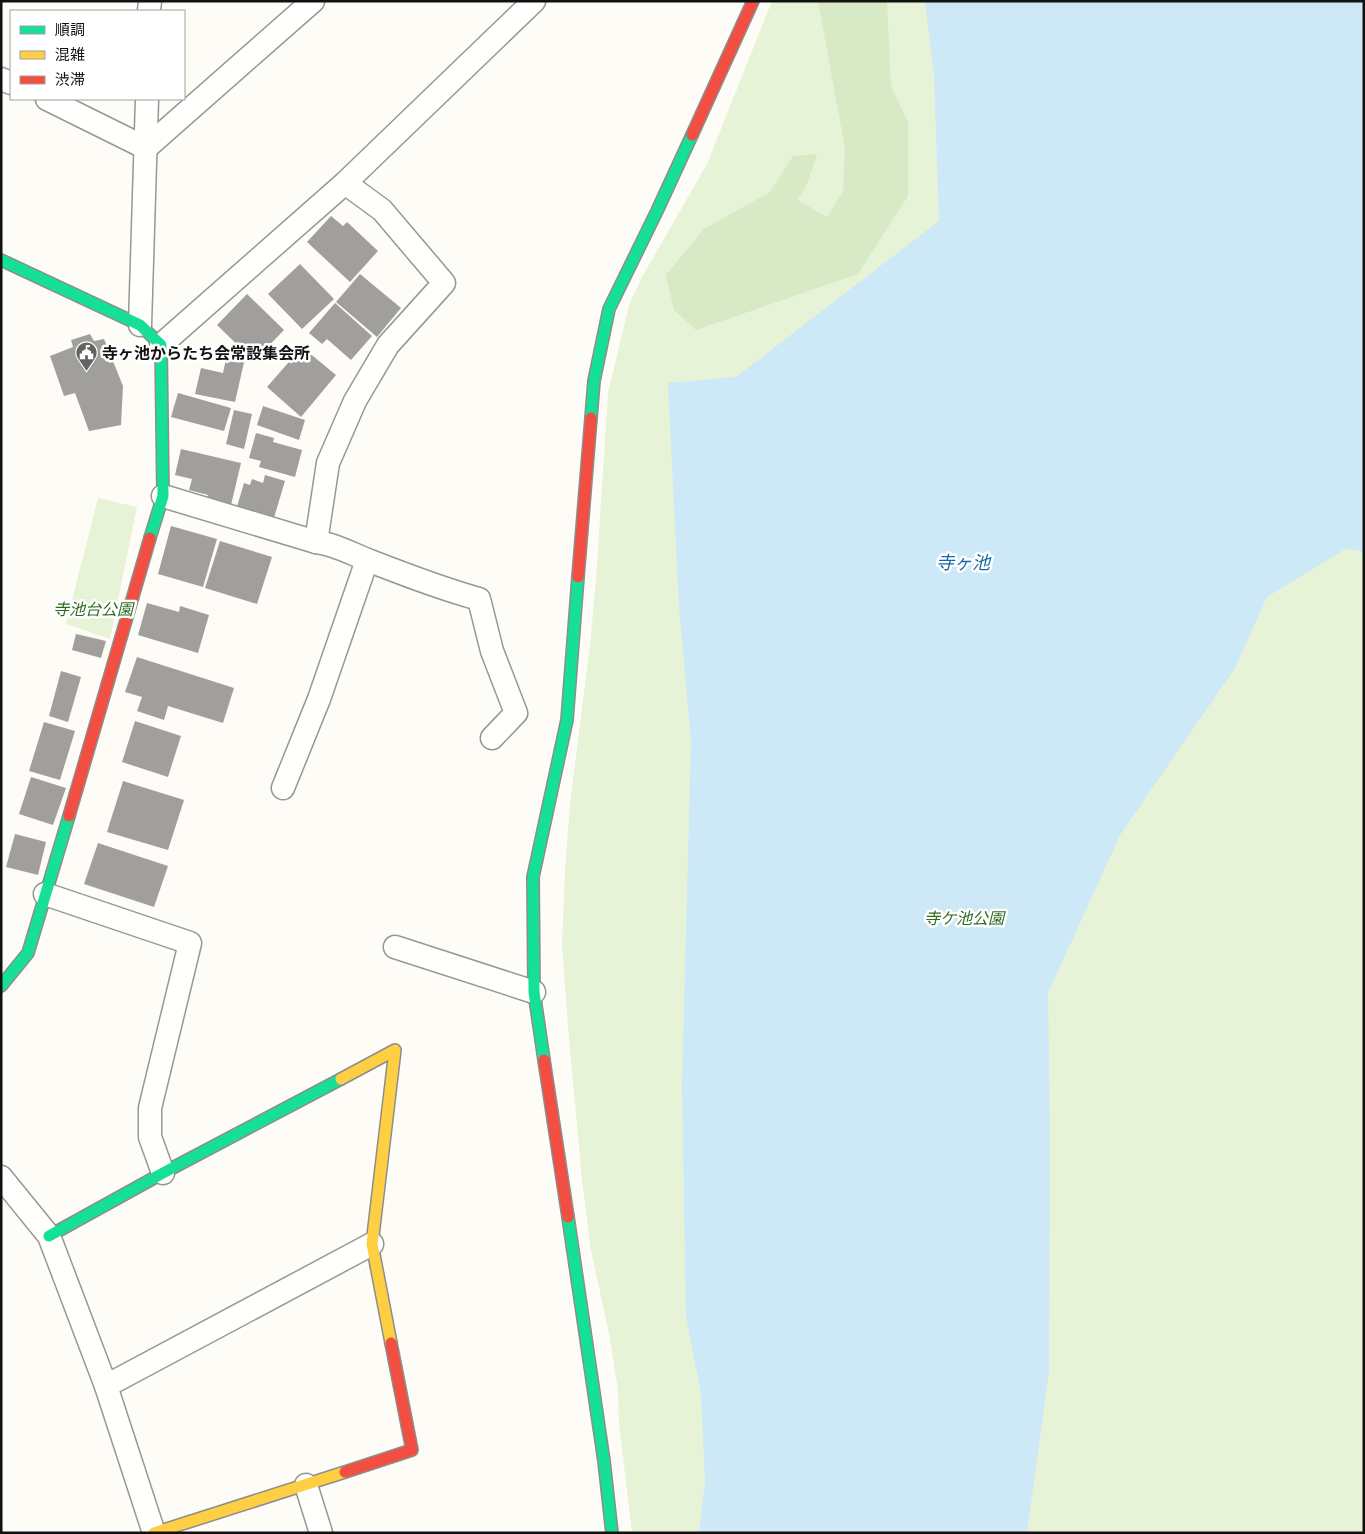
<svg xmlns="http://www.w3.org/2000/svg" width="1365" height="1534" viewBox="0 0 1365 1534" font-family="Georgia,'Noto Sans JP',serif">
<rect width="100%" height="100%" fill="#fdfcf7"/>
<g fill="#e7f3d7">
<polygon points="772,1 1364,1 1364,1533 632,1533 619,1423 618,1390 609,1333 591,1251 582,1180 568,1027 562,946 565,871 570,803 590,646 597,566 608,393 629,305 642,277 707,164"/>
<polygon points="98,498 137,507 110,639 66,624"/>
</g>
<polygon fill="#d8eac5" points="818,1 887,1 891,86 908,122 908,196 858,274 696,330 674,310 666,275 704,229 770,192 793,156 817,154 807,184 798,200 827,217 843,191 845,149"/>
<polygon fill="#cde8f7" points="925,1 1364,1 1364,552 1347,548 1267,597 1235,668 1120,835 1048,993 1050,1138 1049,1371 1027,1533 699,1533 705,1481 701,1394 686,1316 682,1084 691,741 679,607 668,383 736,377 939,221 934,75"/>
<g fill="#a19f9c">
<polygon points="331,216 343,226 347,222 378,251 350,282 307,242"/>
<polygon points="300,264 334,299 302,329 268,294"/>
<polygon points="360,274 401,308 377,337 336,302"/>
<polygon points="247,294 284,330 254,361 217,325"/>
<polygon points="335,303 372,336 351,360 327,339 322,344 309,333"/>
<polygon points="90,334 94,341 104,339 123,386 121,425 89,431 75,393 64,396 50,356 73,347 71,340"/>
<polygon points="302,347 336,375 301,417 267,387"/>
<polygon points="227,354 245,358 235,402 195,394 201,368 223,373"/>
<polygon points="178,393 231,408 224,431 171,417"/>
<polygon points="263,406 305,420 299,440 257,425"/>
<polygon points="234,410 252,414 244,449 226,444"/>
<polygon points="256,433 274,438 273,442 302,450 295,477 259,467 261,461 249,458"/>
<polygon points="181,449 241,463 231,505 206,500 208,495 189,490 192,479 175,475"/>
<polygon points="265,475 285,481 273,521 236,510 244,483 250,485 252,479 263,483"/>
<polygon points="171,526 217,539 203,587 158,574"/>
<polygon points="220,541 272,557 257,604 205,588"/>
<polygon points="147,603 179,612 180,606 209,615 198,653 138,635"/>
<polygon points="76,634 106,641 101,658 72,650"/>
<polygon points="137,657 234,688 223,723 168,706 164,720 137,711 142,697 125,692"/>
<polygon points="61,671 81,677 68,722 49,716"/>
<polygon points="135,721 181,736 168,777 122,762"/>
<polygon points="44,722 75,731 60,780 29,771"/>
<polygon points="31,777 66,788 53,825 19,814"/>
<polygon points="123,781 184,800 168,850 107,832"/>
<polygon points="15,834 46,842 38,875 6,867"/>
<polygon points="98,843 168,866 154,907 84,884"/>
</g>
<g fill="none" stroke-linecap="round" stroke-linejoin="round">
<defs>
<g id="street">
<polyline points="149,11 150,1"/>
<polyline points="1,79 11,83"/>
<polyline points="47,99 146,148"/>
<polyline points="146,148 313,1"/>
<polyline points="140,325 147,99"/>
<polyline points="161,345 345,183 534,1"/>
<polyline points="163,496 316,542 328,463 355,401 388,345 444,283 382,210 345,183"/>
<path d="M 316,542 C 335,544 352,554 370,561 C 406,575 442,589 479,599 L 492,651 L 516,713 L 492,738"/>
<polyline points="283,788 319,699 367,560"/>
<polyline points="45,894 190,943 150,1108 150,1137 163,1173"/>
<polyline points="395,947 534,992"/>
<polyline points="1,1177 49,1236 106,1386 154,1533"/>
<polyline points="106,1386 372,1244"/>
<polyline points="306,1485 321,1533"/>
</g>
<g id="fast">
<polyline points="1,260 140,325 161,345 163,496 150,538"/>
<polyline points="591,418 594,381 609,309 657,211 692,135"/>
<polyline points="1,986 28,953 69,816"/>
<polyline points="544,1060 534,992 533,877 567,720 578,577"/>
<polyline points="568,1217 604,1461 612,1533"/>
<polyline points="49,1236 163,1173 341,1079"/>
</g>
<g id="slow">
<polyline points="341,1079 395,1050 372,1244 391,1343"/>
<polyline points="154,1533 345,1472"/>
</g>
<g id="jam">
<polyline points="692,135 753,1"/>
<polyline points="578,577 591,418"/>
<polyline points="69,816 150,538"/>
<polyline points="544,1060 568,1217"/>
<polyline points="345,1472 412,1450 391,1343"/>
</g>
</defs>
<use href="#street" stroke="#979795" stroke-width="25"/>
<use href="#fast" stroke="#8e8d8b" stroke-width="14"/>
<use href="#slow" stroke="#8e8d8b" stroke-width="14"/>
<use href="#jam" stroke="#8e8d8b" stroke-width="14"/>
<use href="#street" stroke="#fffffe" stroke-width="22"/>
<use href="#fast" stroke="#16e098" stroke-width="11"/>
<use href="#slow" stroke="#ffcf43" stroke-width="11"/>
<use href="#jam" stroke="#f24e42" stroke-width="11"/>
</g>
<defs>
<symbol id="civic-pin" viewBox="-11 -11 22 30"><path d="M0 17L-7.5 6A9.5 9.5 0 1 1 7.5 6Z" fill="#646362" stroke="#fff"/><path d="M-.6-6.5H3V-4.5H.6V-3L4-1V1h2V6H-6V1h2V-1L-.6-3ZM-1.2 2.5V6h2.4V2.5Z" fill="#fff"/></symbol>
</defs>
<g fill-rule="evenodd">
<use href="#civic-pin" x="74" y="340" width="25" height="34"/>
</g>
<g text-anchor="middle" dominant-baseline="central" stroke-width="5" stroke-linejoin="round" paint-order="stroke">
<g font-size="16" font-weight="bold" fill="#111" stroke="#fff" text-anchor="start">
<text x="102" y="352">寺ヶ池からたち会常設集会所</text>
</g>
<g font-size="16" font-style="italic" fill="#2f6b1f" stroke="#fff">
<text x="93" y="608">寺池台公園</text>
<text x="964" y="917">寺ケ池公園</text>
</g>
<g font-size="18" font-style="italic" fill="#1768a6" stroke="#fff">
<text x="963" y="561">寺ヶ池</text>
</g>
</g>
<rect width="1365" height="1534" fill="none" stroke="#111111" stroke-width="5"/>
<rect x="10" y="10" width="175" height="90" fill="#ffffff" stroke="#a0a0a0"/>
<rect x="20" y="26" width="25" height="8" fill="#16e098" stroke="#a0a0a0"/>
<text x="55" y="35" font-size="15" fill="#111111">順調</text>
<rect x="20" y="51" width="25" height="8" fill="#ffcf43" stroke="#a0a0a0"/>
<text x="55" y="60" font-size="15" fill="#111111">混雑</text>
<rect x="20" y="76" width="25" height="8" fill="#f24e42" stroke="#a0a0a0"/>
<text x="55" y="85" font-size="15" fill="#111111">渋滞</text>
</svg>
